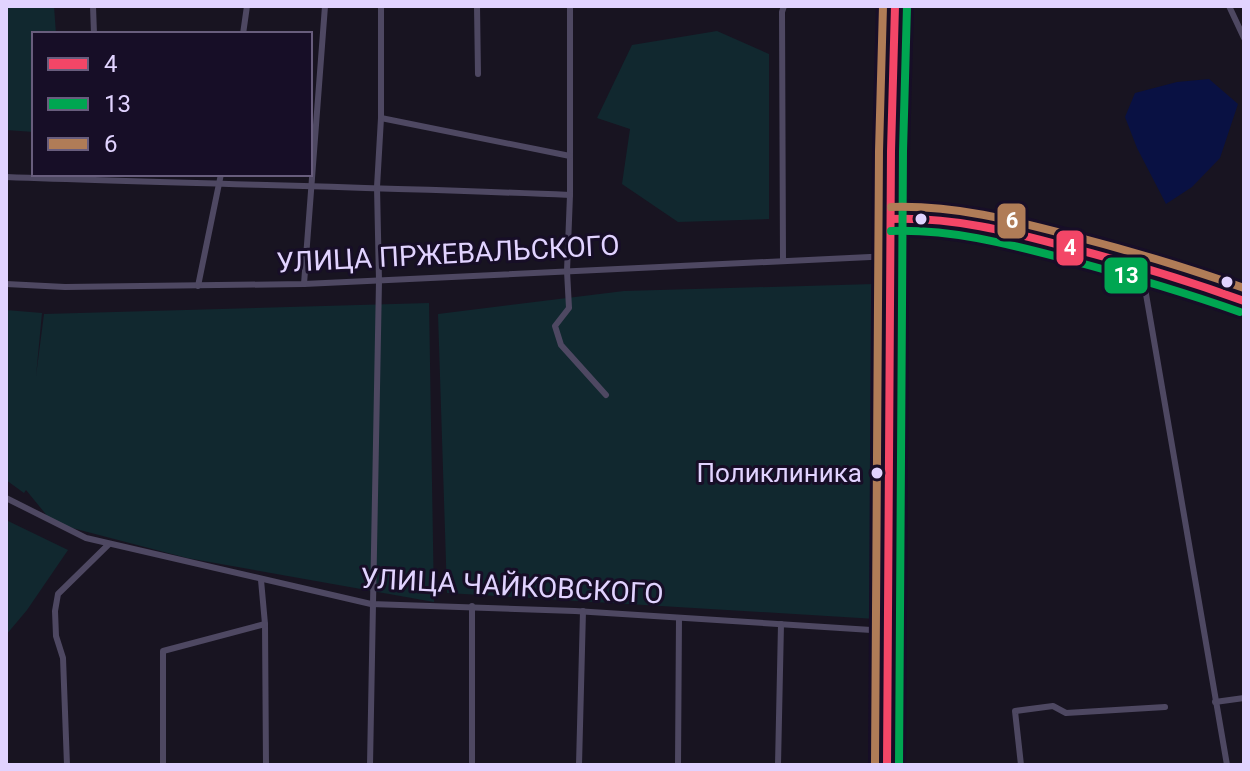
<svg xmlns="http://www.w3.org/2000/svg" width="1250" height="771" viewBox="0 0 1250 771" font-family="Roboto,sans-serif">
<rect width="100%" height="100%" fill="#181421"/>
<g fill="#11282f">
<polygon points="6,6 54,6 56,34 34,34 34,132 6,130"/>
<polygon points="717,31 769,54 769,219 678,222 622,184 630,129 597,118 632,45"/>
<polygon points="874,284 876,619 447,593 438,314 624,291"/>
<polygon points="429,303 434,602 187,558 53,523 26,490 24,493 6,480 6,310 42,313 36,376 44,314"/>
<polygon points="6,520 68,550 27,610 6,635"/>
</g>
<polygon fill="#091143" points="1209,79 1238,104 1220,158 1192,187 1166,204 1137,148 1125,117 1135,93 1177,82"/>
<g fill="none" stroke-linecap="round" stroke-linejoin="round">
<g stroke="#4e4862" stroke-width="6">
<polyline points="93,6 94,34"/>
<polyline points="477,6 478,74"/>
<polyline points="570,6 570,195 567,271 569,308 555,326 561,345 606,395"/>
<polyline points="1229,6 1244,38"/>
<polyline points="243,34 247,6"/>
<polyline points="381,118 570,156"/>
<path d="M 6,177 C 194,184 382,187 570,195"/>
<polyline points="891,219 895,6"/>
<polyline points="783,261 782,12 784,6"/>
<polyline points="1141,265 1227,765"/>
<polyline points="6,284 65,287 304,284 891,256"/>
<polyline points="304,284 325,6"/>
<polyline points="198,286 221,174"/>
<polyline points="6,498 86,538 371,604 575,611 887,631"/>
<polyline points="261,580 265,624 266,765"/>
<polyline points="1215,702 1244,698"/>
<polyline points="67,765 63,658 56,636 55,611 58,594 109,544"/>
<polyline points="163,765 163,651 265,624"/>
<polyline points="370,765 379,281 377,187 381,118 381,6"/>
<polyline points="472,765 472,606"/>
<polyline points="579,765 583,611"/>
<polyline points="678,765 679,618"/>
<polyline points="778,765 781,624"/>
<polyline points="1021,765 1015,711 1053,706 1066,713 1165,707"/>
</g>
<path stroke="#4e4862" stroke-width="8" d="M 887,765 L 891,219 C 950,215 1005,230 1061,245 C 1123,261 1184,279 1244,301"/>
<defs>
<g id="bus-1">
<path d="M 891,219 C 952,217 1009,231 1067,247 C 1127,262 1186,280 1244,301"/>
<polyline points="887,765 891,151 895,6"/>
</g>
<g id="bus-2">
<path d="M 891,231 C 950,229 1005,243 1062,258 C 1122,274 1181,291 1240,312"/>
<polyline points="899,765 903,151 907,6"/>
</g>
<g id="bus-3">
<path d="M 891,207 C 954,205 1012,220 1073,236 C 1131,251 1188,268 1244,288"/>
<polyline points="875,765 879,151 883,6"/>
</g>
</defs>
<use href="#bus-1" stroke="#170e27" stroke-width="14"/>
<use href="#bus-2" stroke="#170e27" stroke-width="14"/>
<use href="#bus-3" stroke="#170e27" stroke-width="14"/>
<use href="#bus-1" stroke="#f34667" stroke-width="8"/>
<use href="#bus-2" stroke="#00a651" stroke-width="8"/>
<use href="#bus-3" stroke="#b07c57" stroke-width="8"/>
</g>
<g fill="#e1d3ff" stroke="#170e27" stroke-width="3">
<circle cx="921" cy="219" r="7"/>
<circle cx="1227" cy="282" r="7"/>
<circle cx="877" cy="473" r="7"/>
</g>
<g text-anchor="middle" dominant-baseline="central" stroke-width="6" stroke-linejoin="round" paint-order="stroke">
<g font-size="26" fill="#e1d3ff" stroke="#170e27" text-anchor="end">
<text x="862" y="473">Поликлиника</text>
</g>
<g font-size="28" fill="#e1d3ff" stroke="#170e27">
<text transform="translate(448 254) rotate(-3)">УЛИЦА ПРЖЕВАЛЬСКОГО</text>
<text transform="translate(512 586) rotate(3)">УЛИЦА ЧАЙКОВСКОГО</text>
</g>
</g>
<g stroke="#170e27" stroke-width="3">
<rect x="996" y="202" width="31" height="38" rx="8" fill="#b07c57"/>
<rect x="1055" y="229" width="30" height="38" rx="8" fill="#f34667"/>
<rect x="1103" y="256" width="46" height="39" rx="8" fill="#00a651"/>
</g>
<g font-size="22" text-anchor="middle" font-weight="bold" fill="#fff">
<text x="1012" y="228">6</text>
<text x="1070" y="255">4</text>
<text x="1126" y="283">13</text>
</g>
<rect width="1250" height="771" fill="none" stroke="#e1d3ff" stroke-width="16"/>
<rect x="32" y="32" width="280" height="144" fill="#170e27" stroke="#685d7d" stroke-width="2"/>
<rect x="48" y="58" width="40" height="12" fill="#f34667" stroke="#685d7d" stroke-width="2"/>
<text x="104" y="72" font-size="24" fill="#e1d3ff">4</text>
<rect x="48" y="98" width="40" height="12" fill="#00a651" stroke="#685d7d" stroke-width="2"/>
<text x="104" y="112" font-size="24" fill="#e1d3ff">13</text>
<rect x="48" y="138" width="40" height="12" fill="#b07c57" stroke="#685d7d" stroke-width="2"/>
<text x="104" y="152" font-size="24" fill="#e1d3ff">6</text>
</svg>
